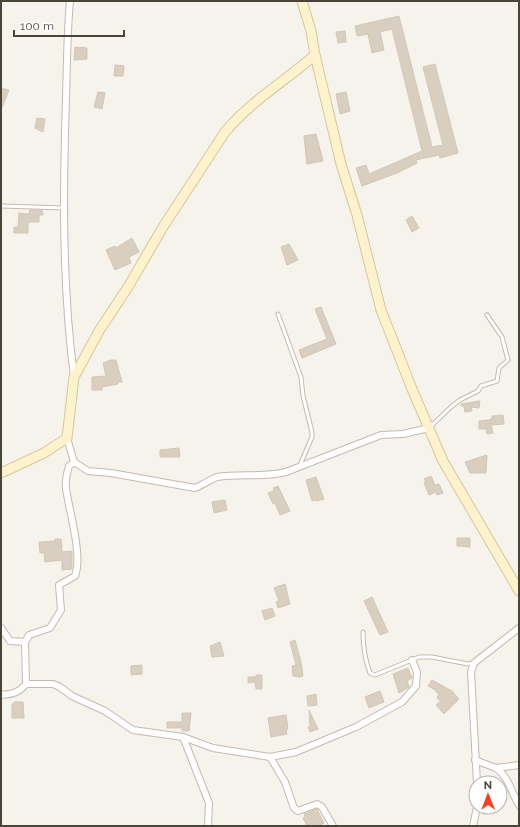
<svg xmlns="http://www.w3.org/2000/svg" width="520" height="827" viewBox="0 0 520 827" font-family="Raleway,sans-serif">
<rect width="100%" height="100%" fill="#f6f3ec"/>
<g fill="#d8cfc1" stroke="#d3c7b4">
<polygon points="399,16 432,147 443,145 423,67 435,64 458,153 440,158 439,155 416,160 417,163 397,173 362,186 356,168 366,165 369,174 422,151 392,29 380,32 384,50 372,53 368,34 357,36 355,26"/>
<polygon points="345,31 346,42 338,43 336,32"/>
<polygon points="75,47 87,48 87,59 74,60"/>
<polygon points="115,65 124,66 123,76 114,76"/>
<polygon points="1,88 9,90 1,110"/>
<polygon points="98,92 105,93 102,109 94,107"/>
<polygon points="346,92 350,111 340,114 336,94"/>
<polygon points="37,118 45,119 43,132 35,128"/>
<polygon points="316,134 323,161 307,164 304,136"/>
<polygon points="30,210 42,210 43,215 39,215 39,222 28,222 28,233 14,233 14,227 18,227 19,213 29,214"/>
<polygon points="412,216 419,228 412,232 406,220"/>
<polygon points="132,238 139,252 129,257 131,263 115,270 106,250 115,246 116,248"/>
<polygon points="289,244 298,260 287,265 281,247"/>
<polygon points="321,307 336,344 302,358 299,350 327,339 315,309"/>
<polygon points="111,360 116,360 122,382 118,382 118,384 102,387 102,390 92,390 92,377 106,376 103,363"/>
<polygon points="480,401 479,408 471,407 472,411 465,412 464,406 461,406 461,404"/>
<polygon points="503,415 504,424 491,425 493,433 487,434 486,429 479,429 479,421 489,420 492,418 492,416"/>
<polygon points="179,448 180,457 160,457 160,450"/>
<polygon points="487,455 486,473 470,473 465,462"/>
<polygon points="431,476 435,485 439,484 443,493 437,495 436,492 429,495 424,483 426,482 424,479"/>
<polygon points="316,477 324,499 316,501 316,500 312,501 306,480"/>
<polygon points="278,486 290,511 280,515 275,503 273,504 268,493 274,491 273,488"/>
<polygon points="225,500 227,510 214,513 212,502"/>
<polygon points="457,538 470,538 470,547 457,546"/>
<polygon points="55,539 61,539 62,552 72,551 72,569 62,570 62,560 45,562 44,553 40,553 39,542 55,541"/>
<polygon points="285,584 290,604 278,608 276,602 279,601 274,588"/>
<polygon points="372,597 388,632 380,635 364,601"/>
<polygon points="272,608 275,616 265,620 262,611"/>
<polygon points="295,640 301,662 303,676 299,677 293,676 292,666 296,665 290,642"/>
<polygon points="220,642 224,656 212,657 210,646"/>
<polygon points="142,665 142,674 131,675 131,666"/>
<polygon points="408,668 412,678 407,681 409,687 399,693 393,674"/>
<polygon points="256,675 262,675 262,689 256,689 255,682 248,683 248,677 256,677"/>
<polygon points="432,680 452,691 459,699 444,714 436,705 441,701 437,698 439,694 436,692 437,691 428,686"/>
<polygon points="380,691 384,702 369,708 365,697"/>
<polygon points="316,694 317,705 308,706 307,696"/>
<polygon points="14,702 23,702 24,718 12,718 12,704 14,704"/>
<polygon points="309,710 318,729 310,732 308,727 310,726"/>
<polygon points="182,713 191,713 189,731 182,731 182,728 167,728 167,722 182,722"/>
<polygon points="286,715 288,729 286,730 287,734 271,737 268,718"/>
<polygon points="317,809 324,823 319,826 307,826 303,818 305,817 304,814"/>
</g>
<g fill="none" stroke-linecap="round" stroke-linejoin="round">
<defs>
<g id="lane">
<polyline points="1,206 64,208"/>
<polyline points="278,314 301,377 303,396 312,432 312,437 300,465"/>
<polyline points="430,427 451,407 460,400 478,391 481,386 497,381 499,368 508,360 502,337 487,315"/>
<path d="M 363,632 C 363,646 365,660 370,673 L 375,675 L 419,657 L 432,657 L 468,664 L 474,663"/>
</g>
<g id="street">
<path d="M 70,1 C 67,33 67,66 66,98 C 63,191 62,284 74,377"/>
<path d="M 67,438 L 74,462 L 88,471 L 111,473 L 195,488 C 203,485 211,479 217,477 C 240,473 262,478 286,472 L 381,435 L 403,434 L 429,428"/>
<polyline points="1,628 10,641 25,642"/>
<polyline points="26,684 53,684 60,687 72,696 105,711 133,730 183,737 213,748 270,757 296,752 356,727 402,702 416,686 417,672 412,660"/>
<path d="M 1,695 C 13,694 18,693 26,684 L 25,642 L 29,635 L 50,628 L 61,610 L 59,585 L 75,576 C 83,555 69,511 66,488 C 65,481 67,473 69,466 L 74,462"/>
<polyline points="183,737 209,803 208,826"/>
<polyline points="270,757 285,782 294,808 298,811 317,804 322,807 333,826"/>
<polyline points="475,760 496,768 519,765"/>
<path d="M 496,768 C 509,777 511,792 519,805"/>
<polyline points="477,783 471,672 474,663 519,628"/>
<polyline points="473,826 477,807"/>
</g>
<g id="secondary">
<polyline points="302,1 311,31 315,55 341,164 357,215 381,310 412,389 443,461 519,591"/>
<path d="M 1,473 L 44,453 L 67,438 L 74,377 L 99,331 L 128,287 L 163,227 L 225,132 C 251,101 285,81 315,55"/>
</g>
</defs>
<use href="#lane" stroke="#c2bbae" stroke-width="5"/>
<use href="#street" stroke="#c2bbae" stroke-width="8"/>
<use href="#secondary" stroke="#d6c79b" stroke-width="11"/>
<use href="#lane" stroke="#fff" stroke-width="3"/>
<use href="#street" stroke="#fff" stroke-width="6"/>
<use href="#secondary" stroke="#fff3cd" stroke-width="9"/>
</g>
<rect width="520" height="827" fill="none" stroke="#4b4439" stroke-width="4"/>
<g transform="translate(488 795) rotate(359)"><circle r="19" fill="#ffffff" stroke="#b7b4b0"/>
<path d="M0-3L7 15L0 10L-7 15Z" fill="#fc3f1d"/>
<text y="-6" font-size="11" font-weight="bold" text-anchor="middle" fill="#4b4439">N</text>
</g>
<path d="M14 30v6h110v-6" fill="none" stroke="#4b4439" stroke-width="2"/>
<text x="20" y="30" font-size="12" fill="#4b4439" stroke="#ffffff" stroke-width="3" paint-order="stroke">100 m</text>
</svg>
